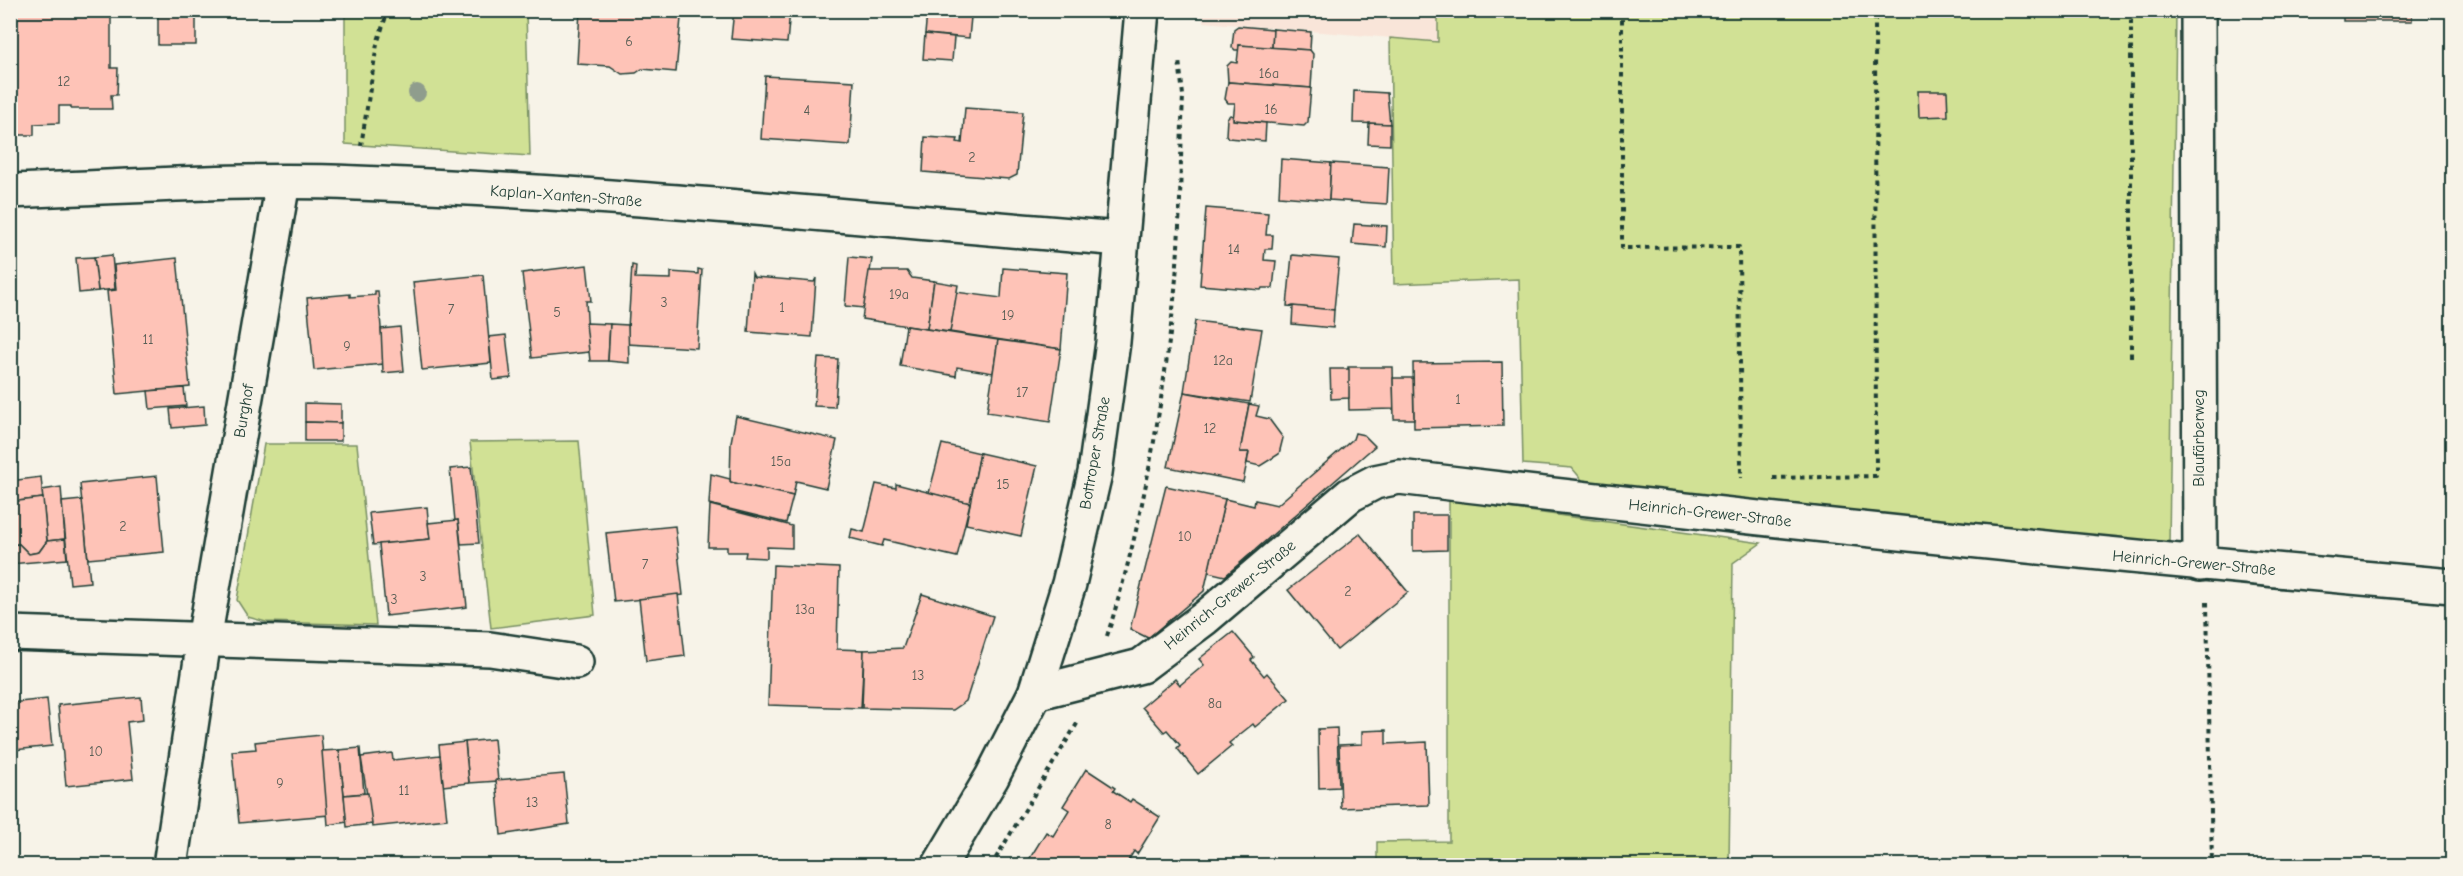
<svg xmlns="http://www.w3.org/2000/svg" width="2463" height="876" viewBox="0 0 2463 876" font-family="'Comic Neue',sans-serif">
<rect width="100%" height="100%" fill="#f7f3e8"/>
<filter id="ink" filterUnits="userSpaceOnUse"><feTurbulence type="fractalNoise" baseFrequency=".0167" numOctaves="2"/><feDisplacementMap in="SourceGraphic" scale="12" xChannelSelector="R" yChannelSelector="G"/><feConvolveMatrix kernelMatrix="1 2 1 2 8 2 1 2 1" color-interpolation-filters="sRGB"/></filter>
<g filter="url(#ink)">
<polygon fill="#f9e5d9" points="1204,11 1438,11 1439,42 1203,22"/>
<g fill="#d1e195" stroke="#788f64" stroke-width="1.5">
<polygon points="1438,10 2176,11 2169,546 1657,491 1583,481 1572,468 1523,464 1519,279 1394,284 1390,38 1438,42"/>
<polygon points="345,11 526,11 530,156 345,144"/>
<polygon points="579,441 595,615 491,628 470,442"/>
<polygon points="264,444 357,444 376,625 266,622 248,617 237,600"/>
<polygon points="1449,500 1761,543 1733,563 1729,865 1377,865 1377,842 1449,841"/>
</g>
<g fill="#fec3b7" stroke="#1f3d34" stroke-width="1.5">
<polygon points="10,10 111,10 111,68 118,68 117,95 111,95 112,109 71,109 71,106 59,106 59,123 34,124 34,135 18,135 18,129 10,129"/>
<rect x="158" y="10" width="38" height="35"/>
<polygon points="580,10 669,10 668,17 681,18 676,72 642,69 636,73 622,74 610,66 577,64"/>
<polygon points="734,10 790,10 787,43 731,39"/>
<polygon points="1324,10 1375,10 1375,14"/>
<polygon points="1390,10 1426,10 1425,17 1389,14"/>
<rect x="2343" y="10" width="69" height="11"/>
<polygon points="927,13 971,17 969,38 925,34"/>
<polygon points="1238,26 1273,29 1272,48 1239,45 1239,50 1235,50 1232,47 1234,29"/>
<polygon points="1273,29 1311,32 1310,50 1272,48"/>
<polygon points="925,34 954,37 952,61 923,59"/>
<polygon points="1239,45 1310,50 1313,54 1311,88 1228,82 1227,66 1231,62 1237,63"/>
<polygon points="765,76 854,81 850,145 761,139"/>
<polygon points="1228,82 1311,88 1308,122 1304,126 1233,120 1235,103 1228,103 1225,99"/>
<polygon points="1354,91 1387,93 1390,124 1353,123"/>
<polygon points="1918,91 1947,91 1948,116 1919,117"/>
<polygon points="965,108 1023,112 1017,175 1009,179 923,172 925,137 958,139 957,142 962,143"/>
<polygon points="1230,115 1233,116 1233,120 1266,123 1265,141 1228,138 1226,135 1227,118"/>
<polygon points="1369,123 1390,124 1390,145 1368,144"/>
<polygon points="1281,159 1331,163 1329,200 1279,196"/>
<polygon points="1331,163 1389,167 1387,204 1329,200"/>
<polygon points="1206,208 1268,213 1266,235 1273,235 1272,249 1265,249 1264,260 1276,261 1273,288 1262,288 1261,290 1200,285"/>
<polygon points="1354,224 1387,226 1386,247 1352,244"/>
<polygon points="112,255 115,289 98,291 94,257"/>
<polygon points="1292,255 1339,259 1334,310 1287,306"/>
<polygon points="94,257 98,291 79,293 76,258"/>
<polygon points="849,257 872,259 864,308 845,306"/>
<polygon points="177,258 190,387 117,394 107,291 116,290 114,265"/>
<polygon points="587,265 591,301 586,301 589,352 532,358 522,273"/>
<polygon points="632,265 636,266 635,278 671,279 671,272 698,274 698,269 702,270 697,348 627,344"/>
<polygon points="1003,268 1067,273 1061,349 950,332 956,292 1001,298"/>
<polygon points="869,271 907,271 912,278 934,281 927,329 862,319"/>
<polygon points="752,273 754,277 814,282 816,278 812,337 748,332"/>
<polygon points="483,275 491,363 422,370 413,282"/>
<polygon points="934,281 958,285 950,332 927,329"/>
<polygon points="375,291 378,291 384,364 314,370 307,298 350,294 350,297 375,295"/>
<polygon points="1293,306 1334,310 1333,328 1292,324"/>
<polygon points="1195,321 1262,329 1250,402 1184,392"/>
<polygon points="586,323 610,324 608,361 590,361"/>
<polygon points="610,324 628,325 629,363 608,361"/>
<polygon points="906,326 998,340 993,373 957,367 956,376 900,366"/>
<polygon points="400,327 404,371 383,373 381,329"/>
<polygon points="506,335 511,378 493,380 489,337"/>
<polygon points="998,340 1061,349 1050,422 987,412"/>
<polygon points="818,358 838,359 835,407 814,406"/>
<polygon points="1502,362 1503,426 1414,428 1413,363"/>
<polygon points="1348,367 1393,367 1394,409 1349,410"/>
<polygon points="1330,369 1349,369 1349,398 1331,399"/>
<polygon points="1393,378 1413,378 1414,419 1394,419"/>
<polygon points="184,388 186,406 150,409 148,391"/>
<polygon points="1184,392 1249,404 1240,452 1249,452 1243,482 1168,467"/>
<polygon points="305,403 341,404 341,423 305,422"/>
<polygon points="1249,404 1259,406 1256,416 1269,419 1283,438 1279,454 1260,466 1247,463 1249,452 1240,452"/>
<polygon points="204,406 205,425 172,428 170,409"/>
<polygon points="736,416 837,440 826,488 796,481 793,496 730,482 731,442"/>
<polygon points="305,422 341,423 341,441 305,441"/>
<polygon points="1355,433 1364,435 1375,446 1225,576 1208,572 1225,499 1254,506 1255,500 1277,505 1353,439"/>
<polygon points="942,444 980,453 970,503 929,493"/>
<polygon points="980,453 1037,466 1021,536 966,524"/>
<polygon points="471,467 479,543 461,544 458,520 455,521 450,469"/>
<polygon points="711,474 730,479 730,482 793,496 786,523 709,504"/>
<polygon points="157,476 164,552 88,559 80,484"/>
<polygon points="41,477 43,498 10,502 10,481"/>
<polygon points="876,484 896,488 896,484 970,503 957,557 884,540 882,546 850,538 852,529 864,532"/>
<polygon points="1166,486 1225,499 1204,591 1148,638 1130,629"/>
<polygon points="61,487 65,539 47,541 42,490"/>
<polygon points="43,498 47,541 39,552 29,554 19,544 10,545 10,502"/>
<polygon points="82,500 90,582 70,584 62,502"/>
<polygon points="710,505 792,526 792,548 767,547 767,558 745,557 746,552 727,552 727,547 708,547"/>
<polygon points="427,507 430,539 373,545 369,513"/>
<polygon points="1413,515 1447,515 1447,550 1413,551"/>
<polygon points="458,520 467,607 386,616 379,544 430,539 428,523"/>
<polygon points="675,526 683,595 614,602 606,533"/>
<polygon points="1360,534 1408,592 1337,650 1288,590"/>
<polygon points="65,539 67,559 10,564 10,545 19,544 29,554 39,552 47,541"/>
<polygon points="773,565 839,568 837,649 864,650 861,708 768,705"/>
<polygon points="678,594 685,656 646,661 639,599"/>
<polygon points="922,594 993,616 966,701 953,710 862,708 864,650 903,648"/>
<polygon points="1233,632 1254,657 1251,660 1264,676 1267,673 1289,699 1255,727 1253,724 1229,743 1232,746 1198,774 1177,748 1180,745 1167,730 1164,732 1142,707 1175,679 1180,685 1204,665 1199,659"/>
<polygon points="141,697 143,720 127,722 133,779 66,786 58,705"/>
<polygon points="47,699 52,746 14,750 10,703"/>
<polygon points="1337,728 1339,787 1319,788 1318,729"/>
<polygon points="1386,730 1386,744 1427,742 1429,805 1341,808 1339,745 1362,744 1362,731"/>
<polygon points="321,735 329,815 239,823 232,751 256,749 255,742"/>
<polygon points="494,739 498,781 469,783 465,742"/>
<polygon points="465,742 469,783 443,786 439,745"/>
<polygon points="360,748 364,793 344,795 339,750"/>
<polygon points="339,750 347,822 328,825 322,751"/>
<polygon points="392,753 393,760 440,755 447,819 372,827 361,757"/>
<polygon points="1086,769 1115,788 1113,791 1130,802 1132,799 1160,817 1137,854 1134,851 1125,866 1025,866 1046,832 1053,836 1069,810 1063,806"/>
<polygon points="564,774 569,824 501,835 496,780"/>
<polygon points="368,793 372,824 347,827 344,795"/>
<polygon points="546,860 547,866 515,866 515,862"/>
</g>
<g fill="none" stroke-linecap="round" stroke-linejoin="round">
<defs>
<g id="street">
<polyline points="2198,10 2200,564"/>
<path d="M 10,191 C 126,187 242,178 357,183 C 612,192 867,219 1121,239"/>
<polyline points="10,633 490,649 576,662"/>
<path d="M 1035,693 L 1141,666 L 1205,618 L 1350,495 L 1375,482 L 1399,477 C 1750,519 2101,555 2452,586"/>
<polyline points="170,866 204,640 283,182"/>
</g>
<polyline id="secondary" points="939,866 992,777 1035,693 1069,584 1095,473 1113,342 1142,10"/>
</defs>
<use href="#street" stroke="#1f3d34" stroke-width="38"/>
<use href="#secondary" stroke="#1f3d34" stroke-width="38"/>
<g stroke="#1f3d34" stroke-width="4" stroke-dasharray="4.5 4.5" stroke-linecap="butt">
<polyline points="1622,10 1622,248 1739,247 1741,478"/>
<polyline points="361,146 377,44 388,10"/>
<polyline points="2131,357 2131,10"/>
<polyline points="1773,478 1876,476 1875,10"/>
<polyline points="2207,602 2212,866"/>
<path d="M 1107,636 C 1141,530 1160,420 1173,309 C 1181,238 1180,166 1183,95 L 1179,60"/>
<polyline points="991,866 1078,722"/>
</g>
<use href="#street" stroke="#f7f3e8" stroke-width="33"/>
<use href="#secondary" stroke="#f7f3e8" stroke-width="33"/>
</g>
<circle fill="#8f9d8d" cx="417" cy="93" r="9"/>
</g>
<g text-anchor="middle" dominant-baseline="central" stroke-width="4.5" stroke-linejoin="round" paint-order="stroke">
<g font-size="14" fill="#575e55">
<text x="629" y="41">6</text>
<text x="1269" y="73">16a</text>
<text x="64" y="81">12</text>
<text x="1271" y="109">16</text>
<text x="807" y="110">4</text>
<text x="972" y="157">2</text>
<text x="1234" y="249">14</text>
<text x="899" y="294">19a</text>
<text x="664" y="302">3</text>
<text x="782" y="307">1</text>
<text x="451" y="309">7</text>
<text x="557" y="312">5</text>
<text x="1008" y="315">19</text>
<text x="148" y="339">11</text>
<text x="347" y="346">9</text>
<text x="1223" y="360">12a</text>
<text x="1022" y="392">17</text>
<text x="1458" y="399">1</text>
<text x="1210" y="428">12</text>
<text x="781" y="461">15a</text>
<text x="1003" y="484">15</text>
<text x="123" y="526">2</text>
<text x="1185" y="536">10</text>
<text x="645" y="564">7</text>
<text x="423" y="576">3</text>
<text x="1348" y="591">2</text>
<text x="394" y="599">3</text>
<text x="805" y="609">13a</text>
<text x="918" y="675">13</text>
<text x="1215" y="703">8a</text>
<text x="96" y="751">10</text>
<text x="280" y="783">9</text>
<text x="404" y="790">11</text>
<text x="532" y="802">13</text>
<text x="1108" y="824">8</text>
</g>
<g font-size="16" fill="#1f3d34" stroke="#f7f3e8">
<text transform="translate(566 196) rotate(4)">Kaplan-Xanten-Straße</text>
<text transform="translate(244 411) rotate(-80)">Burghof</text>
<text transform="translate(2199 438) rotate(-90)">Blaufärberweg</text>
<text transform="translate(1095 453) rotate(-80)">Bottroper Straße</text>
<text transform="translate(1710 513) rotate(6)">Heinrich-Grewer-Straße</text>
<text transform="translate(2194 563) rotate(5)">Heinrich-Grewer-Straße</text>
<text transform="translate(1230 595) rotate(-39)">Heinrich-Grewer-Straße</text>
</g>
</g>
<rect width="2463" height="876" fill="none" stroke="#f7f3e8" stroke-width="36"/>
<rect x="18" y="18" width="2427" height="840" fill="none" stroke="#1f3d34" stroke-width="2" filter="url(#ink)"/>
</svg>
